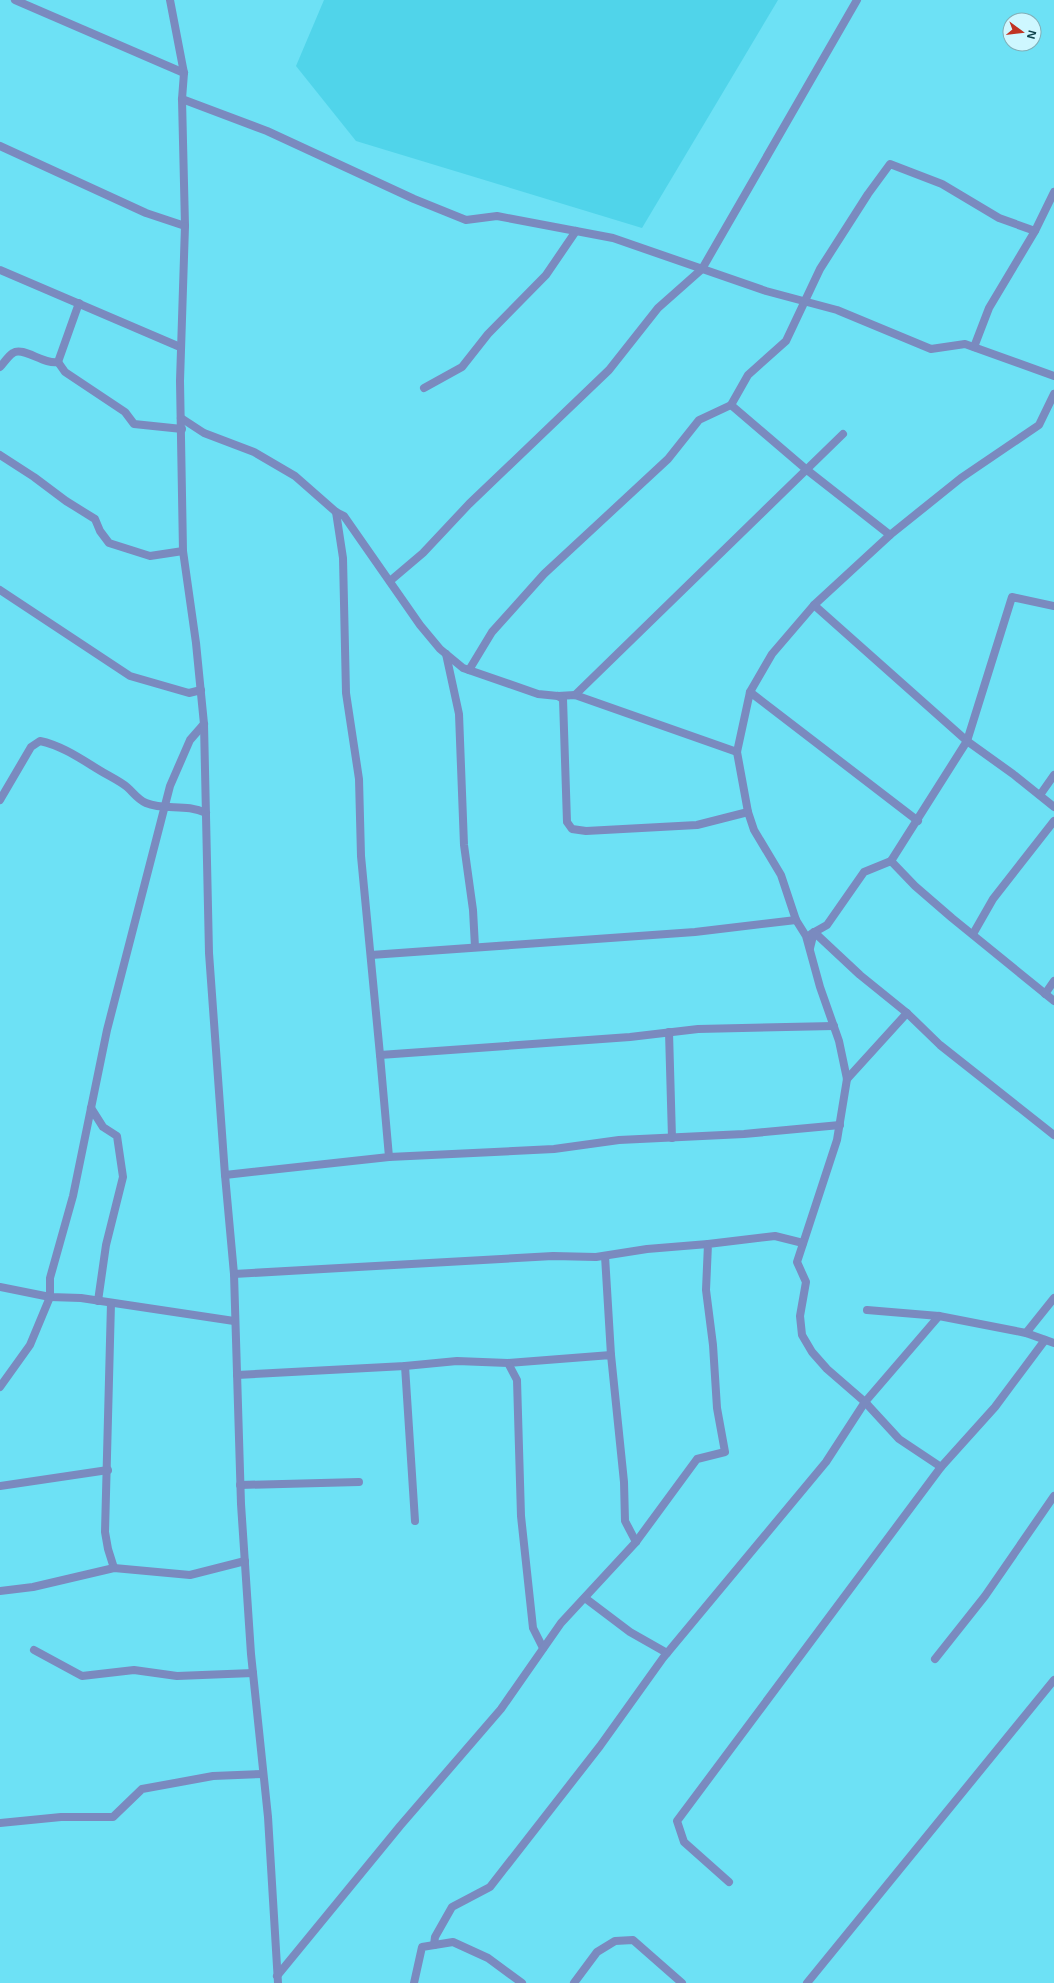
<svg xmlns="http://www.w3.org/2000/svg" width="1054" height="1983" viewBox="0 0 1054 1983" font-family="'Open Sans',sans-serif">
<rect width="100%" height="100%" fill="#6de1f5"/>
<polygon fill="#50d4ea" points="324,0 778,0 642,228 356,141 296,66"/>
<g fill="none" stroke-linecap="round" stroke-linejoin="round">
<g stroke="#7a8abf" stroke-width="8">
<polyline points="15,0 184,73"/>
<polyline points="182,99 267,131 414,199 466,220 497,216 613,238 766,291 837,310 931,349 965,344 1054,376"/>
<polyline points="0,146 146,213 185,226 182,99 184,73 170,0"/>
<polyline points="0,270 180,347"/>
<polyline points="974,347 989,308 1035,231 1054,192"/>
<polyline points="58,362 65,372 125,412 134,424 182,429"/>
<path d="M 0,367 C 4,363 8,356 13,353 C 23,346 44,365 58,362 L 79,303"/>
<polyline points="424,388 462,367 488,334 546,275 576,231"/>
<polyline points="181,418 204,433 254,452 295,476 336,512 344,516 420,625 440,649 463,668 538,694 558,696 575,695 737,752"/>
<polyline points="0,455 34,477 66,501 95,519 100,531 109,543 150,556 183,551"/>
<polyline points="336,512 343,558 346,693 359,779 361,856 380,1055"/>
<polyline points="890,535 807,470 731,405 748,375 786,341 820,269 868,194 890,164 942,184 999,218 1035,231"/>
<polyline points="390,581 423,553 469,504 609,370 658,308 702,269 857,0"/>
<polyline points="0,590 130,676 189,693 201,690"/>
<polyline points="814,605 967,741 1013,774 1054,807"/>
<polyline points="446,654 459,714 464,845 473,910 475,947"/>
<polyline points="469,670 492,632 544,574 668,459 699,420 731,405"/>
<polyline points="750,692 772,654 814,605 890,535 961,478 1039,425 1054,394"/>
<polyline points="575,695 843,434"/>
<polyline points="558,696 563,699 567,822 572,829 586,831 697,825 748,812"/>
<polyline points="1040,795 1054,775"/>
<path d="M 0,800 L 31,747 L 40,741 C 64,746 85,762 106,774 C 113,778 121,782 127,787 C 134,793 137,799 146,803 C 165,811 186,803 206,813"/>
<polyline points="918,821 750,692 737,752 748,812 754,830 781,875 796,920 806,936 820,987 839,1041 847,1079 837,1140 797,1262 806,1282 800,1316 802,1335 812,1352 827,1369 865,1402 899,1439 941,1467"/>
<polyline points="891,861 967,741 1012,597 1054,606"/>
<polyline points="811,934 827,925 864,872 891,861 915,886 952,918 1054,1001"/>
<polyline points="973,934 993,899 1054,821"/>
<polyline points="810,948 814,932 860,975 907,1013 940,1045 1054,1135"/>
<polyline points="371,955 695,932 796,920"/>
<polyline points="1045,994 1054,981"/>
<polyline points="669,1032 672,1138"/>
<polyline points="847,1079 907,1013"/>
<polyline points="91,1108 103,1127 117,1136 123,1177 106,1245 98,1301"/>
<polyline points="389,1157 554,1149 619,1140 744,1134 840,1125"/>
<polyline points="225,1175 389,1157 380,1055 630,1037 698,1029 834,1026"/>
<polyline points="605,1256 611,1355"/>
<polyline points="234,1274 553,1256 596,1257 647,1249 708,1244"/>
<polyline points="0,1287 50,1297 81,1298 234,1321"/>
<polyline points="111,1303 105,1532 108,1549 114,1568"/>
<polyline points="867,1310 939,1316 1026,1333 1054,1343"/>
<polyline points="1026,1333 1054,1298"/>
<polyline points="508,1363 611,1355 624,1482 625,1521 636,1542"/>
<polyline points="405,1366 415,1521"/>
<polyline points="237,1375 405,1366 457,1361 508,1363 517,1380 521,1516 533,1628 543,1648"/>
<polyline points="0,1387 30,1345 50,1297 50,1278 73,1196 107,1030 170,786 190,740 204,724"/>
<polyline points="240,1485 359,1482"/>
<polyline points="0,1486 108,1470"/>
<polyline points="0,1591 33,1587 114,1568 190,1575 245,1561"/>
<polyline points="585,1598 630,1632 667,1653"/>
<polyline points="34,1650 82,1676 134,1670 177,1676 253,1673"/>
<polyline points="935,1659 985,1596 1054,1496"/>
<polyline points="0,1823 61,1817 113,1817 142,1789 213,1776 263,1774"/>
<polyline points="729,1882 684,1842 677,1821 941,1467 995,1407 1045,1340"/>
<polyline points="434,1945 435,1937 452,1907 490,1887 600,1746 663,1658 826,1462 865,1402 939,1316"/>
<polyline points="277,1976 400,1826 501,1709 561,1623 636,1542 697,1459 725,1452 717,1408 713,1345 706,1290 708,1244 775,1236 803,1243"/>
<polyline points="414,1983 422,1947 453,1942 488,1958 522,1983"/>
<polyline points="574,1983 597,1952 615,1941 633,1940 682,1983"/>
<polyline points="807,1983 1054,1680"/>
</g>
<polyline stroke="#7a8abf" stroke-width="8" points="185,226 180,381 183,551 196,643 204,724 209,953 225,1175 234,1274 241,1504 251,1654 268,1817 278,1983"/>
</g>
<g transform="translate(1022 32) rotate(105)"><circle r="19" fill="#cef7ff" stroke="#81afb7"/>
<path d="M0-3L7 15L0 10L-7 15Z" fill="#c03322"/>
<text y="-6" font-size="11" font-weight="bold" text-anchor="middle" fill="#0e424b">N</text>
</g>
</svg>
